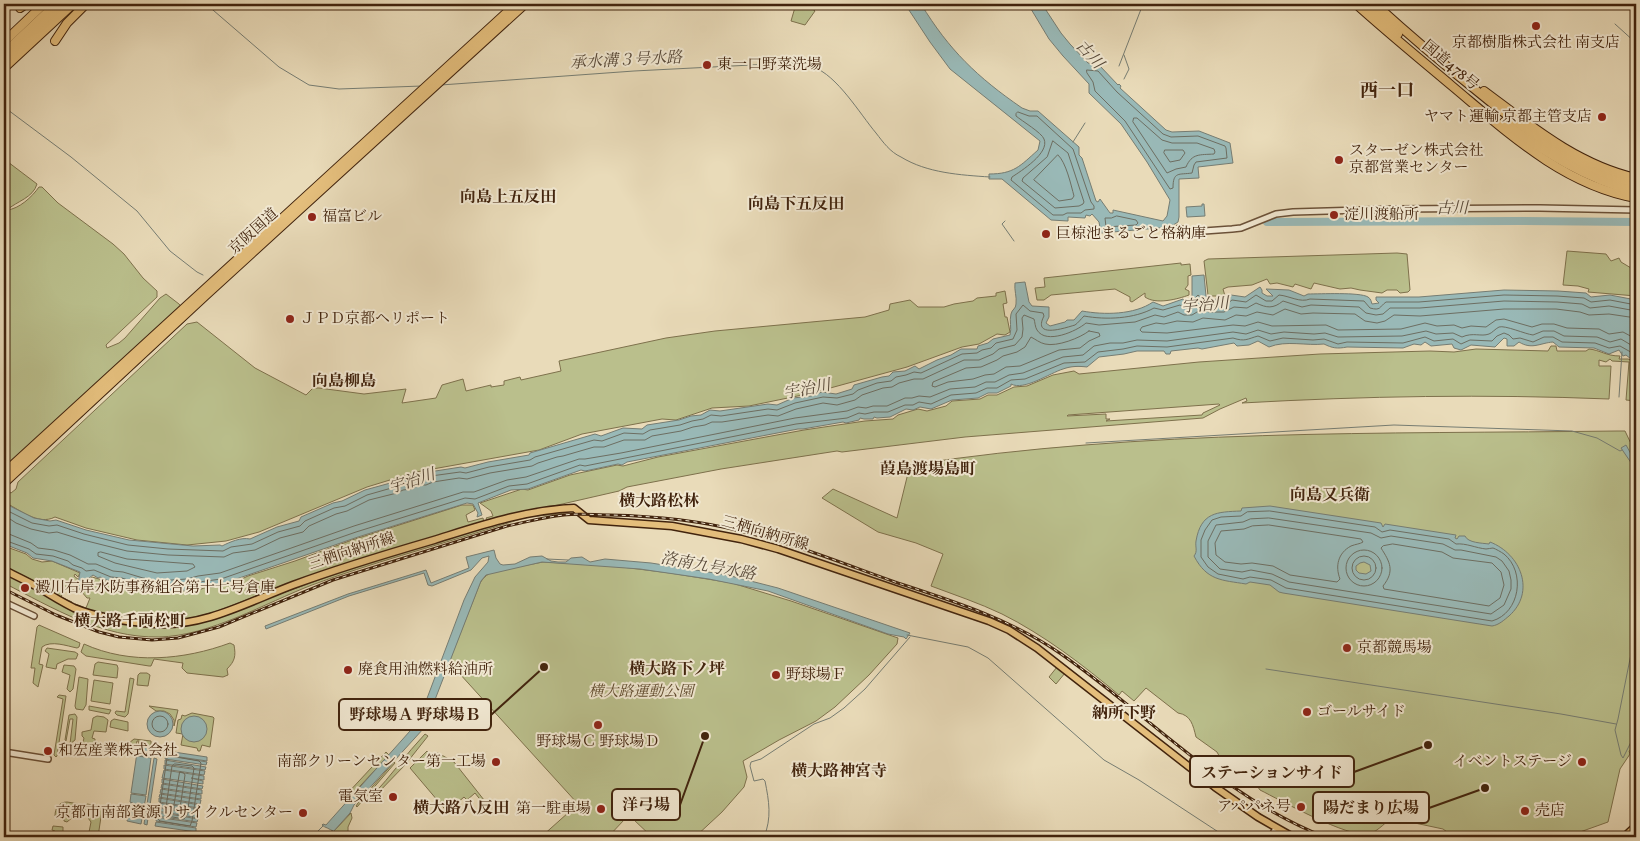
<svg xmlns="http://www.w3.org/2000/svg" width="1640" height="841" viewBox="0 0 1640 841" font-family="Vollkorn,'Noto Serif JP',serif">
<rect width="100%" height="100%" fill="#e9dbb9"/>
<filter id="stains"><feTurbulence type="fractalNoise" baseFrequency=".004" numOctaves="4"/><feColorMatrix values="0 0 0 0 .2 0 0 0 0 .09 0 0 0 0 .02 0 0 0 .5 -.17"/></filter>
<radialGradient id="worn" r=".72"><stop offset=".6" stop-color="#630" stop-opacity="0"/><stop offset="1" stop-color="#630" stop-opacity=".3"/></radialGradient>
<g fill="#babf8c" stroke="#7e714c" fill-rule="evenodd">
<polygon points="796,4 806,4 815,11 805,25 791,21"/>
<path d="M 4,159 L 37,184 C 33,198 17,201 7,210 C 19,209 32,197 39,187 L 42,187 L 58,203 L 113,244 L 124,254 L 143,278 L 157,291 L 157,297 L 106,345 L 107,348 L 119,343 L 125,338 L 160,298 L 166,294 L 179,304 L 190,316 L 7,486 L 7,491 L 11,493 L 16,489 L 18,482 L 187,324 L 197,322 L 255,368 L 306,395 L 313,388 L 319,388 L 364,394 L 406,389 L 402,403 L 436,398 L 442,385 L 463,379 L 466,391 L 491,385 L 491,387 L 504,385 L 504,381 L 520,377 L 521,380 L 561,371 L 559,361 L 666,338 L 715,331 L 865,317 L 889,310 L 890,304 L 910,300 L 918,307 L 944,307 L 954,304 L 973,301 L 977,298 L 996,296 L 996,293 L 1005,291 L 1007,303 L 1003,304 L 1005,317 L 1007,317 L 1010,332 L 1005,335 L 997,334 L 979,344 L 962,347 L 907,367 L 812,393 L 749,406 L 712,408 L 676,420 L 662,419 L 582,434 L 539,450 L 416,472 L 367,487 L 259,532 L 226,541 L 187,545 L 137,540 L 86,528 L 55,517 C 38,526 19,509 4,502 Z"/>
<polygon points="1567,251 1606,254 1611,261 1619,258 1621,262 1636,271 1636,296 1588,292 1589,289 1578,286 1563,285"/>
<polygon points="1397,253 1407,254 1410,290 1408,292 1400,293 1397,290 1387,290 1382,293 1360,290 1351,288 1340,289 1314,283 1311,289 1295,284 1293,287 1277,283 1270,284 1267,279 1252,285 1228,287 1223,289 1225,296 1211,296 1208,295 1204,261 1208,259"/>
<path d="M 1181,263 L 1181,265 L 1190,264 L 1191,275 L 1188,276 L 1188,285 L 1185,289 L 1189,291 L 1189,295 C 1178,299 1156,305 1145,297 L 1145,293 L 1132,302 L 1130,301 L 1130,297 L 1115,289 L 1051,295 L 1044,300 L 1037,300 L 1035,288 L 1045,287 L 1044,278 Z"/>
<path d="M 1551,346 L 1556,346 L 1557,351 L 1586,351 L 1589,349 C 1600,350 1606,356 1620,356 L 1619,359 L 1628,359 L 1636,362 L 1636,401 L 1626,400 L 1629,362 L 1612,361 L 1610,359 L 1606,362 L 1599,360 L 1599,366 L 1611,366 L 1609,399 C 1486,394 1365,396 1242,403 L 1247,401 L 1246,398 L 1220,409 L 1203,418 L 965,437 L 842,452 L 837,451 L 721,469 L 627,487 L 619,491 L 488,521 L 486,518 L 493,516 L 491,511 L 480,503 L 522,489 L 528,490 L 570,475 L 617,465 L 623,466 L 658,457 L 804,430 L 865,421 L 893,419 L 898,415 L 918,409 L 927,411 L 946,406 L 952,401 L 980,399 L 988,395 L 997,395 L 1014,387 L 1027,386 L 1053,375 L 1074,371 L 1079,374 L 1199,362 L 1320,354 L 1430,351 L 1454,352 L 1476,349 L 1548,351 ZM 1219,404 L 1220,405 L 1203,413 L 1202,415 L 1106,421 L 1110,419 L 1106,419 L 1106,414 L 1067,416 L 1068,415 Z"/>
<path d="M 1617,431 L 1625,431 L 1636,454 L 1636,747 L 1629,751 L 1630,754 L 1620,769 L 1608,822 L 1566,837 L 1474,837 L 1450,834 L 1443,829 L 1396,819 L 1396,813 C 1388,820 1378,832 1368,834 C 1348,838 1280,800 1260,790 L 1255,783 L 1245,780 L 1224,765 L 1217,752 L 1196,737 C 1193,725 1191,715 1178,713 L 1146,688 L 1134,701 L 1122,691 L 1119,695 C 1083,665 1044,635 1002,614 C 979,603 955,595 931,586 L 943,554 L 916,543 L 878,532 L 822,498 L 833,489 L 897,518 L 910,465 C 1144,429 1381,434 1617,431 Z"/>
<path d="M 462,505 L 473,505 L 475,510 L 466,515 L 468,522 L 483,518 L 484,523 C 415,545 345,564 277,588 C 243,600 212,617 176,620 C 142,623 106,616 74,606 L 75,604 L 86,608 L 90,598 L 87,598 L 81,591 L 83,585 L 92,577 L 106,581 L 116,587 L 125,586 L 157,594 L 183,591 L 191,593 L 204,588 L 229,585 L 248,576 L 295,561 L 352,540 Z"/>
<path d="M 572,511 C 563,515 537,515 524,518 C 513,521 503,525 492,528 C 432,547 371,563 312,585 C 265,603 210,636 159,637 C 102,638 53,608 4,583 L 4,573 L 69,608 L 170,627 L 183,626 L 201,622 L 361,565 L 494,524 L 536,513 Z"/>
<polygon points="4,546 26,554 32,559 42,562 52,561 80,573 78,577 75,574 74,576 79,580 79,583 76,584 72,592 70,589 72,586 65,587 61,597 72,602 71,604 49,590 47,585 34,581 4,566"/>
<path d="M 543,562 L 606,565 L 670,573 L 732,583 L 791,601 L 898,638 L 897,644 L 869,675 L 835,707 L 816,721 L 779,740 L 743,761 L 747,777 L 744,787 L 722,812 L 695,837 L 652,837 L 633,819 L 629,817 L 624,820 L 608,837 L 541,837 L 578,804 L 449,662 L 480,583 C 484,577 488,573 496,571 Z"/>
<path d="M 39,625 L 80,643 L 79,647 L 77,648 C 67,646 51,640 42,647 L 39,664 L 43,665 L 38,687 L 33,683 L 35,668 L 31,668 L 37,627 Z"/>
<path d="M 230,643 L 234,645 C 236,656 235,661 227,669 L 228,675 L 223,677 L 187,673 L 182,668 L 183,663 L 154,659 L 151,666 L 149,666 L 86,656 L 81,652 L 84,644 C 130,665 184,660 230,643 Z"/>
<polygon points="47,648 75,652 78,654 76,659 68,659 57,664 56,669 46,667 49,654 45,651"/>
<polygon points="98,662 117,665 118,668 117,678 93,675 95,664"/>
<polygon points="64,665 74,666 76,669 73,689 70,692 67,689 70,675 62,672"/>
<polygon points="1057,667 1065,673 1056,684 1049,677"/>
<polygon points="140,673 147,673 150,675 148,686 137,685 138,675"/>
<polygon points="79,677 88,679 86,705 83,710 76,709 75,706"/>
<polygon points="130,678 134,679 128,714 125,717 117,715 115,713 116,711 125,712"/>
<polygon points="94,680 113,683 110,704 91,701"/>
<polygon points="59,695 66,696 57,756 56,757 54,755 63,699 57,697"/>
<polygon points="89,706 111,710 109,714 89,710"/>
<polygon points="149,706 178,710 174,726 174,720 170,714 164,711 156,711"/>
<polygon points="192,713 213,717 214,718 210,747 202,745 200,751 198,751 197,748 181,745 183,734 176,733 178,720 181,719 182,715 185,716"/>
<polygon points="75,714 77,717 75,740 70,744 73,719 70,719 66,741 65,740 69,715"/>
<polygon points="97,716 104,717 108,720 106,732 94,731 92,738 95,739 95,744 105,746 104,751 80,746 80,742 83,742 84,738 82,736 82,732 91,730 93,718"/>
<polygon points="114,719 128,722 128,731 110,727 111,721"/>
<path d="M 425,734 L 428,736 L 405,765 L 374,797 L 372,796 C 391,776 406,754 425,734 Z"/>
<polygon points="134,739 151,741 151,748 138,746 139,741 137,741 135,750 130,753 128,751 129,743"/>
<polygon points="427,751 430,754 438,753 454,762 488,805 486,807 475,793 467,800 464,797 456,804 458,806 449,814 410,768"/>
<polygon points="386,752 389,755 348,799 345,796"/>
<polygon points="394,762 395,763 357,807 356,806 358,803"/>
<path d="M 67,802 L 80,804 L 81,807 L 80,811 L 67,822 L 64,821 L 64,817 L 55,816 C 55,808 59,802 67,802 Z"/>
<polygon points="87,804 99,806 102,810 98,837 88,837 91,822 83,811 85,806"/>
<polygon points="351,813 352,818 348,827 348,837 339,837 334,831"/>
<polygon points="53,826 63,827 63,836 65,837 53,837 55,831 52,830"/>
</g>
<g fill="#99b9b7" stroke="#767d73" fill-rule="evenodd">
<path d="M 905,4 L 921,4 C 949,50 977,77 1022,108 L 1030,111 L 1038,111 L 1079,147 L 1079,155 L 1082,158 L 1096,201 L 1098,202 L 1100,199 L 1110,213 L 1113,213 L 1113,210 L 1163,221 L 1167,216 L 1170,200 L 1147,162 L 1121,124 L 1089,93 L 1089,84 L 1063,56 L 1049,39 L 1028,4 L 1042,4 L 1061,33 L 1070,44 L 1088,63 L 1100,66 L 1118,85 L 1119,84 L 1121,86 L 1120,88 L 1166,130 L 1172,132 L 1199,131 L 1230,143 L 1233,163 L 1198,167 L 1199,178 L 1179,179 L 1179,217 L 1178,222 L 1170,227 L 1101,233 L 1099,222 L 1092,214 L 1090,216 L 1086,215 L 1085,218 L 1068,217 L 1068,221 L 1051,220 L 1002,179 L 989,179 L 989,174 C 1014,174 1020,166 1038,150 L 1040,141 L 950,69 L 930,42 Z"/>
<polygon points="1202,204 1204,204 1205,216 1187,217 1186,207 1202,206"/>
<path d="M 1204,275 L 1206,296 L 1211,301 L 1216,299 L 1223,301 L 1231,295 L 1245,297 L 1260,287 L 1262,290 L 1262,293 L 1267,296 L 1273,296 L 1266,289 L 1289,290 L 1304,296 L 1308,294 C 1320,294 1360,292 1368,297 C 1371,299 1371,301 1372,304 L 1379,303 L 1376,300 L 1376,297 L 1419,297 L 1504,290 L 1558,291 L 1586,293 L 1591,297 L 1610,295 L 1636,300 L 1636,360 L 1631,359 L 1626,355 L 1623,356 L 1619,350 L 1609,354 L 1594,348 L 1559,347 L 1553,342 C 1540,343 1532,350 1519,342 L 1514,346 L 1507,346 L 1507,339 L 1504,338 L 1495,347 L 1471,345 L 1461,350 L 1454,348 L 1452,344 L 1431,346 L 1425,342 L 1421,345 L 1414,344 L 1403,348 L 1347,347 C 1337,349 1332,348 1324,344 C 1306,346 1286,340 1269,347 L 1258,341 L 1249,345 L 1237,346 L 1234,343 L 1202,349 L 1198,348 L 1171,351 L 1170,354 L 1166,354 L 1164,351 L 1137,351 L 1124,354 L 1099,357 L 1087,367 C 1079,366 1071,366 1063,369 C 1050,373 1024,391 1011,384 L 1011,386 L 997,393 L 988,393 L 978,398 L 952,400 L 931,409 L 920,407 L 913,410 L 906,409 L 890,417 L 877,418 L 874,417 L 873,419 L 864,419 L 860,418 L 859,420 L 846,423 L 843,422 L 803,429 L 798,429 L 627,462 L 622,465 L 618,464 L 585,471 L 581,470 L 528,489 L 511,490 L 478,503 L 482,515 L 477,517 L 478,513 L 473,504 L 467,503 L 358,537 L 222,584 L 200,587 L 198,588 L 187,590 L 155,593 L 147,589 L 143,591 L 120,583 L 109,581 L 100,577 L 98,578 L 93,575 L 85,581 L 79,590 L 77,589 L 80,572 L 52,561 L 33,558 L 27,553 L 4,544 L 4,503 L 34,518 L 50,521 L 56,520 L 86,530 L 129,540 L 193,546 L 220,545 L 222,546 C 230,542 241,537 250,539 L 277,527 L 299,521 L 301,517 L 333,503 L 342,501 L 365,490 L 394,482 L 400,478 L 407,478 L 415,474 L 424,474 L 429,472 L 461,467 L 465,468 L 488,462 L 529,455 L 530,453 L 595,434 L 601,436 L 623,428 L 642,429 L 647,425 L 679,420 L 691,416 L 701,415 L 710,410 L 720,411 L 768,404 L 777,405 L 793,398 L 811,396 L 822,392 L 836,394 L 852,389 L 854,385 L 882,377 L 889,376 L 893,372 L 905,371 L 915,366 L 919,369 L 937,360 L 951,355 L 961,349 L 977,349 L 978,346 L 988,343 L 993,339 L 1010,335 C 1012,328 1009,321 1011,314 C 1012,309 1016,309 1016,304 C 1017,297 1014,290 1015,283 L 1025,282 L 1029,302 L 1032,306 L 1049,307 L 1049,317 L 1046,323 L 1050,326 L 1065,322 L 1067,320 L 1074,320 L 1082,311 C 1104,315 1134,315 1153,302 L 1163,306 L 1183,299 L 1186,304 L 1192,303 L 1192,276 Z"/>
<polygon points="1626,445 1636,463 1636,470 1621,448"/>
<path d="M 1270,506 L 1381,523 L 1383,527 L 1385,524 L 1456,535 L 1455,538 L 1457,539 L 1459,536 L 1465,536 C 1468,543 1482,543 1489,544 L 1490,542 C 1521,554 1536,592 1509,616 C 1504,620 1499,625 1492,626 L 1283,593 L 1279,592 L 1270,585 L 1250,582 L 1246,584 C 1222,580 1207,581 1194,556 C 1198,551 1195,547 1196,541 C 1201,512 1217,512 1241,511 L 1242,508 ZM 1364,562 L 1370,565 L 1371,571 L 1366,574 L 1359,573 L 1356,570 L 1356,566 L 1360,563 Z"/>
<path d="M 494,550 L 496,558 L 500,564 L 503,565 L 515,564 L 530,557 L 542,556 L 551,561 L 558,562 L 566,562 L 571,558 L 582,557 L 590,562 L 605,559 L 651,563 L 727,575 L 778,588 L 910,633 L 906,639 L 904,637 L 888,634 L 768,591 L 709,579 L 640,569 L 542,562 L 486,575 L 481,581 L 424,728 L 354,805 L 350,813 L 333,832 C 330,828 325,828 322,825 L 323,824 L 326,825 L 410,731 L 423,709 L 464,600 L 475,577 L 488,562 L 489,556 L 482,558 L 471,570 L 432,586 L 428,585 L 424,573 L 349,596 L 266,629 L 265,626 L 348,594 L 426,570 L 431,583 L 469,568 L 466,557 Z"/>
<circle cx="160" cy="724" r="13"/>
<circle cx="194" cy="729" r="13"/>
<polygon points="138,746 153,749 151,757 138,756 151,758 146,795 131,793"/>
<polygon points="167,751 207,757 207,761 166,755"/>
<polygon points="166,755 207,762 206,765 165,759"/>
<polygon points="154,758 157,759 147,825 144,824"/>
<polygon points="165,760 206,767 205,770 165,764"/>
<polygon points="164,765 205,771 204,775 164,769"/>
<polygon points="164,770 204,776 204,780 191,778 203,781 203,784 162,778"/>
<polygon points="162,779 203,786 202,789 162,783"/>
<polygon points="162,784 202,790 202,794 161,788"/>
<polygon points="161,789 201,795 201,799 160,793"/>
<polygon points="131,794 146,796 141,824 127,821 130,803 133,803 130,802"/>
<polygon points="160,794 201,800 200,804 159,797"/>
<polygon points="159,798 200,805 199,808 159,802"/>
<polygon points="159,803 199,809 199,813 158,807"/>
<polygon points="158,808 198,814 198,818 157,811"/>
<polygon points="157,812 198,819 197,822 157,816"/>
<polygon points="156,817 197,823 196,827 156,821"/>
<polygon points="156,822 196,828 196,832 155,826"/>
</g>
<polygon fill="#e9dbb9" points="1503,288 1558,288 1503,288 1418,295 1417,294"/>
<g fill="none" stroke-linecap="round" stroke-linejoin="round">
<g stroke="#6d6e62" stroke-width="1">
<path d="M 1087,70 L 1098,71 L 1117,92 L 1163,134 L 1171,137 L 1198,136 L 1225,146 L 1226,148 L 1227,158 L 1196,162 L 1194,165 L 1192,173 C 1179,175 1173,171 1173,188 L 1170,189 L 1125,121 L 1095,91 L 1093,82 L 1087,73 Z"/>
<path d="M 1018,112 L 1029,116 L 1037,116 L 1073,149 L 1091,202 L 1094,206 L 1094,209 L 1085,210 L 1081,213 L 1067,213 L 1063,215 L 1053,215 L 1011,180 L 1012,177 C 1021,171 1050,153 1044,139 C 1042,133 1022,121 1016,116 L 1016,114 Z"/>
<path d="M 1134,118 L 1137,118 L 1162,140 L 1172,143 L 1197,143 L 1214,149 L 1215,152 L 1214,154 C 1200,155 1192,153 1186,167 L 1176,169 L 1167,173 L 1133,122 Z"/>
<polygon points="1053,141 1068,153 1084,202 1083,204 1079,206 1055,208 1022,181 1023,178 1047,157"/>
<polygon points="1165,150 1183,150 1185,153 1180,160 1170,162 1164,153"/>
<path d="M 1058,155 C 1066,162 1071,185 1074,196 L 1072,199 L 1059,201 L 1034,180 Z"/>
<polygon points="1117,216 1136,220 1138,223 1136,225 1106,227 1105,218 1111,218"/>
<polyline points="1636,318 1609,314 1589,315 1580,312 1556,309 1504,309 1420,316 1394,315 1385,321 1377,323 1365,321 1355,314 1313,313 1301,314 1285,309 1273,315 1257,312 1246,316 1236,315 1225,320 1203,318 1193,322 1177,321 1164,324 1156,323 1142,327 1140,330 1142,332 1167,333 1233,325 1245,326 1258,322 1272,326 1326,325 1338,330 1401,329 1425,323 1437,326 1454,325 1462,328 1471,326 1486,327 1496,320 1504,319 1532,327 1542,324 1554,324 1567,328 1599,329 1609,334 1623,332 1636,339"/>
<path d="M 1089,331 L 1099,333 L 1100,336 L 1089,341 L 1080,348 L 1059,350 L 1020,366 L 1006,367 L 994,374 L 985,375 L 973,379 L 948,382 L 935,387 L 932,386 L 933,382 L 966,368 L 981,367 L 997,360 L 1003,356 L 1017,352 L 1025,347 L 1031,337 C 1035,339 1040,343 1045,344 C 1057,347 1080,338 1089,331 Z"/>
<path d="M 4,509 L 32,523 L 49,526 L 57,525 L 84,534 L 128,545 L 168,549 L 223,551 L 231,547 L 252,544 L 278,532 L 300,526 L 305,521 L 334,508 L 345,506 L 367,495 L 395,487 L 402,484 L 409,483 L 417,479 L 424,479 L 431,476 L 460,472 L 466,473 L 489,467 L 530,460 L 535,457 L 594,440 L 602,441 L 624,433 L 643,434 L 650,430 L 680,425 L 692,421 L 703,419 L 711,415 L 721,416 L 768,409 L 777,410 L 795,403 L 823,397 L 837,398 L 853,394 L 858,390 L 877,383 L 891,381 L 896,377 L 906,375 L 914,372 L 921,373 L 962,354 L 977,353 L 982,350 L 991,348 L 996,343 L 1013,339 L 1017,330 L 1016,314 L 1023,305 L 1030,311 L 1043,313 L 1044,316 C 1032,339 1065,328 1075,325 C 1078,323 1081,319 1084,316 C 1106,320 1134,319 1154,308 L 1163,310 L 1180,305 C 1185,308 1191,311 1196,305 L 1196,297 L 1198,295 L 1209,305 L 1224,306 L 1232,300 L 1246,302 L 1256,295 L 1266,301 L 1272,301 L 1279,295 C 1290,296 1300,303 1310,299 L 1364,301 L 1370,308 C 1381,311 1379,307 1386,302 L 1419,302 L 1504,295 L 1557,296 L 1584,298 L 1591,302 L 1610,300 L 1636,305"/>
<path d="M 1270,511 L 1375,527 L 1382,532 L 1390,530 L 1449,539 L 1456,544 C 1466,543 1476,548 1486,549 C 1488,549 1491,548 1493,548 C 1496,549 1501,552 1504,554 C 1526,572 1520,613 1492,621 L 1286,588 L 1271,580 L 1250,577 L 1243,579 L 1218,574 L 1208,567 L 1201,557 L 1201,540 L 1205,530 L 1212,520 L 1221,517 L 1241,516 L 1247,512 Z"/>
<path d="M 4,515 L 16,523 L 31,529 L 49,533 L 57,532 L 83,540 L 127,551 L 168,555 L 224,557 L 233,553 L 255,550 L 280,538 L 303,532 L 309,526 L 336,514 L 347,511 L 369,500 L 397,493 L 403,490 L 411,489 L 419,485 L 426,485 L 433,482 L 459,478 L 467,479 L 490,473 L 532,466 L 538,463 L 557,457 L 563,456 L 594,447 L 604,447 L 624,440 L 645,440 L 652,436 L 681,431 L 693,427 L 705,425 L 712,422 L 722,422 L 768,415 L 778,416 L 796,409 L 823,403 L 837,405 L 855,400 L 862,395 L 883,388 L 892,387 L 899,383 L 914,379 L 923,379 L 964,360 L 979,360 L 993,354 L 999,349 L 1015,345 L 1022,337 L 1023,329 L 1022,318 L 1024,315 L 1034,319 C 1035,322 1035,327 1037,330 C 1046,345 1077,331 1086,323 L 1099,325 L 1135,322 L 1155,315 L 1164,317 L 1178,312 L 1184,315 L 1192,315 L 1202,309 L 1209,312 L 1224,312 L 1234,307 L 1247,308 L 1256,303 C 1267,308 1273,309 1283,301 L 1302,307 L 1311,305 L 1359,307 L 1366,313 L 1376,315 L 1383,314 L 1390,308 L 1420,308 L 1504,301 L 1557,302 L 1582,304 L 1590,308 L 1609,306 L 1636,311"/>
<polygon points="1269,518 1371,533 1381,538 1391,536 1443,544 1455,550 1461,550 1496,557 1502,561 1509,571 1511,580 1511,589 1504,605 1491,614 1289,582 1272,574 1251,570 1242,572 1220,569 1208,557 1208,541 1216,525 1243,522 1250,519"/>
<path d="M 1269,525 L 1361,539 L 1363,542 C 1360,544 1356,544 1351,546 C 1338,553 1335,566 1340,579 L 1337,582 L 1290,575 L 1273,566 L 1252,563 L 1241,564 L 1225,562 L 1216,555 L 1215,543 L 1221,531 L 1244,529 L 1252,526 Z"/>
<path d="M 4,533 L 9,534 L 31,543 L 38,548 L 54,550 L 70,555 L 88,564 L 96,564 L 113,571 L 123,572 L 143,578 L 150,579 L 156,581 L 187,579 L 198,576 L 220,573 L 354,526 L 463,492 L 474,492 L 507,480 L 526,477 L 579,459 L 585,459 L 621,453 L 795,418 L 847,411 L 858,407 L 866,408 L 873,406 L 887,406 L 905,398 L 912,398 L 919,396 L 930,397 L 950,389 L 975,387 L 986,382 L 995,382 L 1009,375 L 1023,373 L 1063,357 L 1083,355 L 1094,346 L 1110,343 L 1123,343 L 1137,340 L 1167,341 L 1233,332 L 1246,334 L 1258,330 L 1271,334 L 1284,332 L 1314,334 L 1325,333 L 1338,337 L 1402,336 L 1426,331 L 1436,334 L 1453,333 L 1462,337 C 1473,332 1481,337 1489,334 C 1492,333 1495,329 1499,327 C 1505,325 1525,334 1533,335 L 1543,331 L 1554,331 L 1564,336 L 1597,337 L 1610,342 L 1621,339 L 1636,348"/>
<path d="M 4,540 L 29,549 L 36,554 L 53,556 L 68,561 L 73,565 L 82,568 L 86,571 L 94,570 L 111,577 L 122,578 L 143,585 L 149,585 L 155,588 L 187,585 L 199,582 L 221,579 L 356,532 L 465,498 L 475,499 L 509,486 L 527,484 L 580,465 L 585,466 L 796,424 L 847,418 L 859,413 L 865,414 L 874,412 L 888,412 L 905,405 L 913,405 L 919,402 L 931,404 L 951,395 L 976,393 L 987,388 L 997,388 L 1011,380 L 1025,379 L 1064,363 L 1085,362 L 1098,352 L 1123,349 L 1137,346 L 1167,347 L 1233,338 C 1245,342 1247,339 1258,336 L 1270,341 L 1283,338 L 1313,340 L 1324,339 L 1338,344 L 1347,342 L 1403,343 L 1425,337 L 1434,341 L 1453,339 L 1461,344 L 1470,340 L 1492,341 L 1497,336 L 1504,333 L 1509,335 L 1513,339 L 1520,338 L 1533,342 L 1544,337 L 1553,337 L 1562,342 L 1595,343 L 1609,348 L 1620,346 L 1636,355"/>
<path d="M 1393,544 L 1442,552 L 1453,558 L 1492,563 L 1501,572 L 1504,585 L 1500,598 L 1489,606 L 1384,589 L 1383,586 C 1395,571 1390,562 1381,548 L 1383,546 Z"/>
<circle cx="1364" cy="568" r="18"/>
<polygon points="101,552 127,559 193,564 195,567 187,571 157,573 115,563 98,556 98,553"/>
<circle cx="1364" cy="568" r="12"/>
<circle cx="160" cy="724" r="8"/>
<polygon points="170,756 199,761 201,763 192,821 190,826 160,821 158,819 167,758"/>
<polygon points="175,764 192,766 194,768 187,815 184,819 167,816 165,814 172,766"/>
<polygon points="180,772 184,773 185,775 180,808 178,810 174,809 174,805"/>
</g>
<g stroke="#767d73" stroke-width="1">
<polyline points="206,4 279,67 309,85 339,89 422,86"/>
<polyline points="1615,24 1636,43"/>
<polyline points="1119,66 1143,4"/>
<polyline points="1124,79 1129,69 1124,55"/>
<path d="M 441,85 L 634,71 L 791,63 C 798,64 806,64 813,67 C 837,75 860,114 876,133 C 883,142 890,152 901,157 C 927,173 960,175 990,177"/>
<polyline points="4,107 71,157 137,211 170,251 197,272 203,275"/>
<polyline points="1073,142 1085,123"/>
<polyline points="1005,221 1002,224 1014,241"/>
<polyline points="1619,397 1622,352"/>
<polyline points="1086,443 1394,425 1572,431 1597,438 1620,451 1622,450"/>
<polyline points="547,559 568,560"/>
<polyline points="1636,629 1618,719 1615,730 1621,755 1623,758 1632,740 1636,738"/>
<polyline points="907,635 968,647 988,658 1104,760 1139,780 1226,837"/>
<polyline points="1266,669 1561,714 1616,724"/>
<polyline points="332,830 339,837"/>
<polyline points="312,837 323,826"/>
<path d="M 764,837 C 772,818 769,801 765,781 L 763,779 L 754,781 L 750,766 L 751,762 L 761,759 L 814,724 L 830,718 L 844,708 L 865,689 L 910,637"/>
</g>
<polyline stroke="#99b9b7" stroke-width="8" points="1267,222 1519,221 1636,222"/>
<defs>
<g id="minor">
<polyline points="1179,228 1190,232 1232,229 1241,228 1276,214 1293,212 1396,209 1540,208 1636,210"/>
<polyline points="4,602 34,616"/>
<polyline points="4,752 48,759"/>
<polyline points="1271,837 1276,828"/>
</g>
<g id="major">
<path d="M 4,570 C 16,576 29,582 41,589 C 52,596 62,602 74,608 C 98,618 129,622 155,624 C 204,627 248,602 293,585 C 339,568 386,554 434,540 C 479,526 525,510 574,508 L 589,520 L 672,526 L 741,539 L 778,549 L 989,621 L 1009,630 L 1037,648 L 1215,787 L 1258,817 L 1293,837"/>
<polyline points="1624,837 1636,826"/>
</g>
<g id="highway">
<path d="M 1356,4 C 1387,32 1420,59 1452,86 C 1507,132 1563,185 1636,198"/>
<polyline points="1365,4 1398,34"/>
<path d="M 1375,4 C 1408,34 1442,63 1477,91 C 1527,132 1573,168 1636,185"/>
<polyline points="20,8 26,4"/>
<polyline points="55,41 67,23 86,4"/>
<polyline points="4,42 44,4"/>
<polyline points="4,53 56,4"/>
<polyline points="4,61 64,4"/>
<polyline points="4,68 73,4"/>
<path d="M 1484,91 C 1531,126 1578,165 1636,178"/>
<path d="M 1504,122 C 1545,153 1586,179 1636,192"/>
<polyline points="4,473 516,4"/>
<polyline points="4,483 205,296 525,4"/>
</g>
</defs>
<use href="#minor" stroke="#6b5138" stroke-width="8"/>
<use href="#major" stroke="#41230d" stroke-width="9"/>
<use href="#highway" stroke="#41230d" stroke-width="10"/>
<use href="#minor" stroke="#f1e8d2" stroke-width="5"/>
<use href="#major" stroke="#e4be7c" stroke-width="6"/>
<use href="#highway" stroke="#e4be7c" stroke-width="8"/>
<defs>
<path id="rail" d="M 4,589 L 56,615 L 99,632 L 119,637 L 152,640 L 178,638 L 219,627 L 333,580 L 507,526 C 526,522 545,517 564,515 C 580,513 595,515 610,515 C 654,516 697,520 740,531 C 793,543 844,564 895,582 C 953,601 1011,619 1061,654 C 1149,715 1223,797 1325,837"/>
</defs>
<use href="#rail" stroke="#41230d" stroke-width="3"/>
<use href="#rail" stroke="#f1e8d2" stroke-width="1" stroke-dasharray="4" stroke-linecap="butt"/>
</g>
<g fill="#8f2418" stroke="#f1e8d2" stroke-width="2">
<circle cx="1536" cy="26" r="5"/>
<circle cx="707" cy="65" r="5"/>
<circle cx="1602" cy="117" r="5"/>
<circle cx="1339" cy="160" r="5"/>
<circle cx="1334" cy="215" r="5"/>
<circle cx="312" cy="217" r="5"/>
<circle cx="1046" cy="234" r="5"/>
<circle cx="290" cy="319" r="5"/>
<circle cx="25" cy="588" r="5"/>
<circle cx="1347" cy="648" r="5"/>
<circle cx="348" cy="670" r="5"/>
<circle cx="776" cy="675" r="5"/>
<circle cx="1307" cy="712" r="5"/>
<circle cx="598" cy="725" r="5"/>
<circle cx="48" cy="751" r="5"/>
<circle cx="496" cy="762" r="5"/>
<circle cx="1582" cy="762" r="5"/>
<circle cx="393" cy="797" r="5"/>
<circle cx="1301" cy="807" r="5"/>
<circle cx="601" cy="809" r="5"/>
<circle cx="1525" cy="811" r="5"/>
<circle cx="303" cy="813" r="5"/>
</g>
<g text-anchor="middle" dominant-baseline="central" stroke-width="4" stroke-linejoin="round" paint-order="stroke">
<g font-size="15" fill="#41230d" stroke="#f1e8d2" text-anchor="start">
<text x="1536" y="43" text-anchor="middle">京都樹脂株式会社 南支店</text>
<text x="717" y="65">東一口野菜洗場</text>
<text x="1592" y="117" text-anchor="end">ヤマト運輸 京都主管支店</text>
<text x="1349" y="151">スターゼン株式会社<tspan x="1349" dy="17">京都営業センター</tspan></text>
<text x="1344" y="215">淀川渡船所</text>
<text x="322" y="217">福富ビル</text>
<text x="1056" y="234">巨椋池まるごと格納庫</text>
<text x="300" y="319">ＪＰＤ京都ヘリポート</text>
<text x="35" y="588">澱川右岸水防事務組合第十七号倉庫</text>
<text x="1357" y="648">京都競馬場</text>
<text x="358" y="670">廃食用油燃料給油所</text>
<text x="786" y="675">野球場Ｆ</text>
<text x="1317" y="712">ゴールサイド</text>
<text x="598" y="742" text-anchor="middle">野球場Ｃ 野球場Ｄ</text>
<text x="58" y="751">和宏産業株式会社</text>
<text x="486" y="762" text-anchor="end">南部クリーンセンター第一工場</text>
<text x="1572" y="762" text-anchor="end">イベントステージ</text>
<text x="383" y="797" text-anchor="end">電気室</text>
<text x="1291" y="807" text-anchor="end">アパパネ号</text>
<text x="591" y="809" text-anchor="end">第一駐車場</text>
<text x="1535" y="811">売店</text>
<text x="293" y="813" text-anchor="end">京都市南部資源リサイクルセンター</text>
</g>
<g font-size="15" fill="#41230d" stroke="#f1e8d2">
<text transform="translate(1450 66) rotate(40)">国道478号</text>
<text transform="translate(254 232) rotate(-42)">京阪国道</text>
<text transform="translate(765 534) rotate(16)">三栖向納所線</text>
<text transform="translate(352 552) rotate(-18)">三栖向納所線</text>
</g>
<g font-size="15" font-style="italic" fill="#5f4a2d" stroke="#f1e8d2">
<text x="641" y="692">横大路運動公園</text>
</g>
<g font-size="16" font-style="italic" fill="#574838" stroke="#f1e8d2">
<text transform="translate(1089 55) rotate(48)">古川</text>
<text transform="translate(626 61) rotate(-3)">承水溝３号水路</text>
<text x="1452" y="209">古川</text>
<text transform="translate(1205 306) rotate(-5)">宇治川</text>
<text transform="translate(807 390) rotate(-11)">宇治川</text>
<text transform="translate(412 482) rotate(-18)">宇治川</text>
<text transform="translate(708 567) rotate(10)">洛南九号水路</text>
</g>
<g font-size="16" font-weight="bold" fill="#41230d" stroke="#f1e8d2">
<text x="508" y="198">向島上五反田</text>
<text x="796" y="205">向島下五反田</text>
<text x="344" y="382">向島柳島</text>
<text x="928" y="470">葭島渡場島町</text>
<text x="1330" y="496">向島又兵衛</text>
<text x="659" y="502">横大路松林</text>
<text x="130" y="622">横大路千両松町</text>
<text x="677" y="670">横大路下ノ坪</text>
<text x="1124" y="714">納所下野</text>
<text x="839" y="772">横大路神宮寺</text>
<text x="461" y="809">横大路八反田</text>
</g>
<g font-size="18" font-weight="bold" fill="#41230d" stroke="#f1e8d2">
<text x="1387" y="91">西一口</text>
</g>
</g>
<path fill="none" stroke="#41230d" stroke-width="2" d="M544 667L491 715M1428 745L1354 772M705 736L680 805M1485 788L1429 808"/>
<g fill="#41230d" stroke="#f1e8d2" stroke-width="2">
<circle cx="544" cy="667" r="5"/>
<circle cx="1428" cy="745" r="5"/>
<circle cx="705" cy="736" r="5"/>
<circle cx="1485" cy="788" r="5"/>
</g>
<g fill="#f1e8d2" stroke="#41230d" stroke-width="2">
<rect x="339" y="699" width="152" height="31" rx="5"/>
<rect x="1190" y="756" width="164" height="31" rx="5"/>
<rect x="612" y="789" width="68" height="31" rx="5"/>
<rect x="1313" y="792" width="116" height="31" rx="5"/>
</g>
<g font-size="16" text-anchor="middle" font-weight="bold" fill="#41230d">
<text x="415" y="720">野球場Ａ 野球場Ｂ</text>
<text x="1272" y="778">ステーションサイド</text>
<text x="646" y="810">洋弓場</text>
<text x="1371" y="813">陽だまり広場</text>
</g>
<rect width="1640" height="841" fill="none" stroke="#e9dbb9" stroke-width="20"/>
<rect x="5" y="5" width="1630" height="831" fill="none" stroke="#41230d" stroke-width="2.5"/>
<rect x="10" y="10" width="1620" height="821" fill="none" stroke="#41230d"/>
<rect width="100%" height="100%" filter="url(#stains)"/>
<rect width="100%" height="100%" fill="url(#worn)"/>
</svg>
